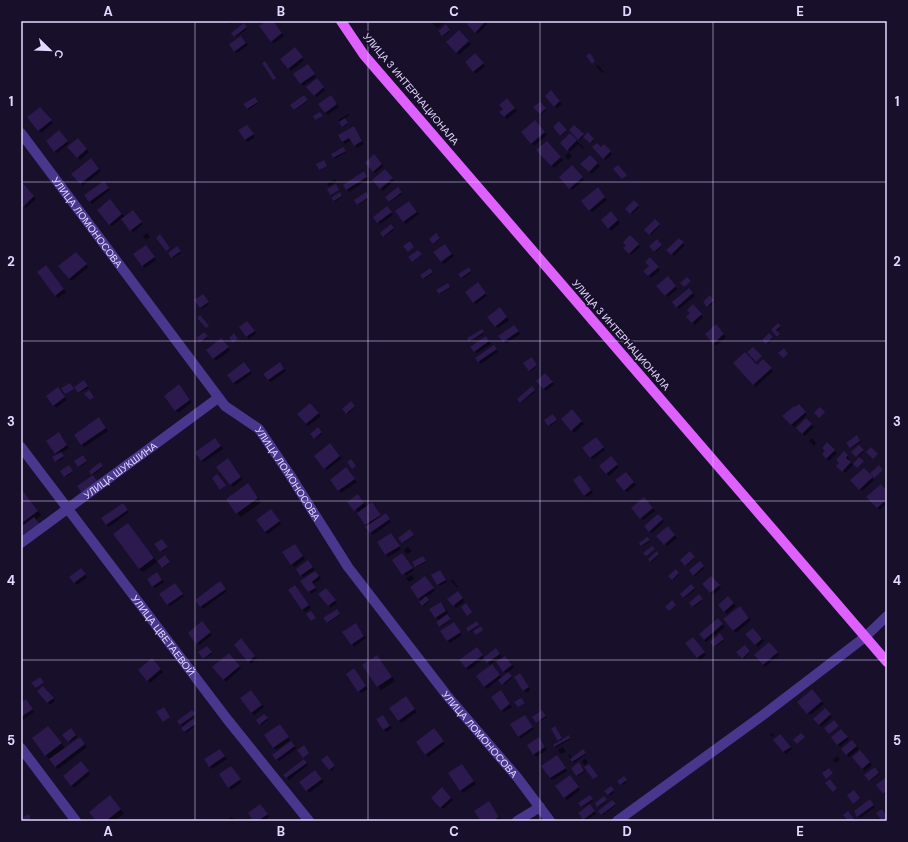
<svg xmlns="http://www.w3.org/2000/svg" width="908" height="842" viewBox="0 0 908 842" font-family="'DM Sans',sans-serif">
<rect width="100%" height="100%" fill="#180f2b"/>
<g fill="#0007">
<polygon points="227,21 234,21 230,24"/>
<polygon points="268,21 273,21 284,36 274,43 271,41"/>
<polygon points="431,21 446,21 437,28"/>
<polygon points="471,21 484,21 487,24 478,34 468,24"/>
<polygon points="244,25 247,29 236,37 232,33"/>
<polygon points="446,25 450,31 444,36 439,31"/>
<polygon points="459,32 471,44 459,55 448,43"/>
<polygon points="241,37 248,45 237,53 234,51"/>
<polygon points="297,50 304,60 291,71 288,68"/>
<polygon points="475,55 485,66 476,74 466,62"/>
<polygon points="598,65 604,72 602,73 596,66"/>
<polygon points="310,67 316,77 303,86 294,75"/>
<polygon points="319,82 325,90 317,97 314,95"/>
<polygon points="554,94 562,104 557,108 554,106"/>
<polygon points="304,96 308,101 295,110 291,105"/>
<polygon points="255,99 258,103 248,110 245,104"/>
<polygon points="333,99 339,107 328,115 325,112"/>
<polygon points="509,102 517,111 507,119 501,112"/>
<polygon points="540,103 546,110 541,114 535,107"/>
<polygon points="43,110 53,123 41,133 28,117"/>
<polygon points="348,114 350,115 344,119 348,124 344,127 338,120"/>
<polygon points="535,121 547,135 534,146 522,132"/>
<polygon points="559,122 567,131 562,136 554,127"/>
<polygon points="574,126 585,137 588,133 594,140 591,143 584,136 580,140 570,130"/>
<polygon points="249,128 255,137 248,142 245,140"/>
<polygon points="354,128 364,144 357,148 352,140 345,144 343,141"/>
<polygon points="61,134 69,143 57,153 55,151"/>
<polygon points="570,134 584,148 583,149 578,144 569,153 572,156 568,160 565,156 570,152 561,143"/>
<polygon points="78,139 89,152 80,160 78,157"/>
<polygon points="549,144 563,160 554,168 538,150"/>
<polygon points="604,145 612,154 606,160 593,147 601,148"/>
<polygon points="344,149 346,152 335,159 334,158 332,155"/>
<polygon points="374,156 384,166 375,173 373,171"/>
<polygon points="590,156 600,166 592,174 582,164"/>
<polygon points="93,162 101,171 83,186 73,174"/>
<polygon points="574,169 584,180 572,190 570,188"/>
<polygon points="387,172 394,181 383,191 373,180"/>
<polygon points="364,173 369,179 349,192 344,185"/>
<polygon points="335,179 337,182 329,186 327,184"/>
<polygon points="21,184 36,199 26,208 21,203"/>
<polygon points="106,184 110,190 92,204 86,196"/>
<polygon points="398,188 402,194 390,202 386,197"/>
<polygon points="600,191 607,200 592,212 589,210"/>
<polygon points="340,194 342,197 335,202 333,198"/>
<polygon points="366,194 369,198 359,205 356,201"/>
<polygon points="112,202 125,217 135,214 143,224 133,232 122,218 112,226 110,224"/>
<polygon points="634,202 639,207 632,214 627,209"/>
<polygon points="411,204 419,214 406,224 396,212"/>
<polygon points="389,210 393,215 380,224 374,217"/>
<polygon points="611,213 620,223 611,231 602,220"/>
<polygon points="655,221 660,225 651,235 646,230"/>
<polygon points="391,226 394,230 384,237 381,233"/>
<polygon points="147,233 150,237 146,240 143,236"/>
<polygon points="436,235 440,239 434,244 430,239"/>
<polygon points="630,236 640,247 631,255 625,248 627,246"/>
<polygon points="679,239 685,245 674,256 668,250"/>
<polygon points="657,240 662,246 656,252 651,246"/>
<polygon points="177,247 181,253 173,258 169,253"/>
<polygon points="447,247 454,256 444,264 435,253"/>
<polygon points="148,249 156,260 145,268 135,255"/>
<polygon points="79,255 88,267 72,281 69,279"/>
<polygon points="650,258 660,270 651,278 645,271 650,266"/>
<polygon points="48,269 66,292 58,298 38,272"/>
<polygon points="429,269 433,273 425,279 421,275"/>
<polygon points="468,269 471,273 463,278 460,275"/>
<polygon points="670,280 677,289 668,297 665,295"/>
<polygon points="449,285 450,288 440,294 438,291"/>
<polygon points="480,286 487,296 476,304 473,302"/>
<polygon points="689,289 695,296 679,309 673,302"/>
<polygon points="203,295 209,304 202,309 196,300"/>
<polygon points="710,297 714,301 709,307 704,302"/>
<polygon points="693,306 703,317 695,325 688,317 692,313"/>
<polygon points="502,311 509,320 498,328 495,326"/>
<polygon points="249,324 256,333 249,339 240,328"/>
<polygon points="778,324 781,327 776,332 780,335 778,337 772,330"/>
<polygon points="716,326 726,337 716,346 706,334"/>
<polygon points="516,328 520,334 506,344 500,336"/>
<polygon points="482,331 484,334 470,342 468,338"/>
<polygon points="204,333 208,338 202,343 198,338"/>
<polygon points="769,334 773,338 768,344 763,340"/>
<polygon points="488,340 491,344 477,353 474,351"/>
<polygon points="223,341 230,350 216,361 207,350"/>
<polygon points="496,349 498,352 481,364 477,358"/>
<polygon points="532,358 537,366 531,371 525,364"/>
<polygon points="763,360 773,371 756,387 735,363 757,366"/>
<polygon points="280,364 286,371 271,382 268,380"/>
<polygon points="247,365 252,373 236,385 228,375"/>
<polygon points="547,376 554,384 546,391 537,381"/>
<polygon points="85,382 88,388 79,393 78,393"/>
<polygon points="181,388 192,402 178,413 165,396"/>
<polygon points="532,388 535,392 521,403 518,399"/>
<polygon points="60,391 67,400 56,408 47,397"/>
<polygon points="351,402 355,407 348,414 343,409"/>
<polygon points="313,406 321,416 308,426 298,414"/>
<polygon points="799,406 807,415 794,427 784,416"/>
<polygon points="574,413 584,424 574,433 572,430"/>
<polygon points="553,415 557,421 550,426 545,421"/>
<polygon points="806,419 814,427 805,436 797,428"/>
<polygon points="101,421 108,431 84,447 75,435"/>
<polygon points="318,429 322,433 316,439 312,434"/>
<polygon points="61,436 69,448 61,453 64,458 57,462 53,458 58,455 56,453"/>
<polygon points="857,437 861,442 851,448 848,443"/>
<polygon points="812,438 816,443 814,446 809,441"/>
<polygon points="598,440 605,450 593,459 590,457"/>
<polygon points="217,441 223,449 204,462 201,460"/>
<polygon points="827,443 837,453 829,461 823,455 826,451"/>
<polygon points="859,446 864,452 858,457 853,452"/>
<polygon points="332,447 342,458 327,470 325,468"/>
<polygon points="844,453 849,458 848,460 853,465 845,473 838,466"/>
<polygon points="84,457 87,462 79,467 78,466"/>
<polygon points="611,458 619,467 609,476 601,467"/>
<polygon points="230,462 243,479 233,487 218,467"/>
<polygon points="100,464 103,467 93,475 90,472"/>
<polygon points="69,466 73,472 66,477 62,471"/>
<polygon points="864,469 874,480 862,491 852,480"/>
<polygon points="348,471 357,482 341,493 331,480"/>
<polygon points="628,475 636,485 627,492 624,490"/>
<polygon points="582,478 593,493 587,497 584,495"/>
<polygon points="251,488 261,502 241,517 237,513"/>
<polygon points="22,491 41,515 21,534 21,528 25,525 21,520 21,492"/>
<polygon points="887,492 887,503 880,510 868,497"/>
<polygon points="360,498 367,507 375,506 382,517 388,517 391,522 373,535 358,512 349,502"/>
<polygon points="644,499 655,511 643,520 633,508"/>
<polygon points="125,506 129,512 109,527 106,524"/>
<polygon points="273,512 281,524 268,534 265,532"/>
<polygon points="658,515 664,522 652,533 645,526"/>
<polygon points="668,527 677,538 667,546 658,536"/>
<polygon points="131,528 157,562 143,572 139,569"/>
<polygon points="410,530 414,536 403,543 399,538"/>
<polygon points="393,537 401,549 388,557 378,543"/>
<polygon points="647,538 650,541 643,546 640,543"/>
<polygon points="162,540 168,548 162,552 156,544"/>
<polygon points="297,547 305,559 294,567 292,564"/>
<polygon points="408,547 412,551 407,554 404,550"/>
<polygon points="657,552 659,555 652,562 649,559"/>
<polygon points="690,552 695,558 686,566 681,560"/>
<polygon points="402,554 414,570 406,576 394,560"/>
<polygon points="165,557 170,563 163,568 158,562"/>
<polygon points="423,558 426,562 417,567 416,566"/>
<polygon points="700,562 704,568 695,576 690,570"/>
<polygon points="311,564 315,570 303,577 301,575"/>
<polygon points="83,571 87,577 77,585 75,583"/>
<polygon points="440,571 447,582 440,586 438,584"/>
<polygon points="676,571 679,575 673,580 670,576"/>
<polygon points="318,574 321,579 313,584 317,590 311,594 302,581"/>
<polygon points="412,575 414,579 409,582 406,578"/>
<polygon points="159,576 164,582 155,588 153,586"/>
<polygon points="711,577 721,588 713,595 703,584"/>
<polygon points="452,579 458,587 457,588 451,580"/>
<polygon points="427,580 435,591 426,597 429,601 424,606 419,598"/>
<polygon points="222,585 227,591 203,609 196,600"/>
<polygon points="177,586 184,596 170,606 168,604"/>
<polygon points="295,586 311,608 305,612 290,590"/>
<polygon points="691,586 695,590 684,598 681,594"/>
<polygon points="328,591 337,603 331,608 319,594"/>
<polygon points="460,594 465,601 456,608 449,599"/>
<polygon points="699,596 703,600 694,607 690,603"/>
<polygon points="728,598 736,606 727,614 719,605"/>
<polygon points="443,605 448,613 446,615 451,620 441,627 437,622 439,621 431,610"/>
<polygon points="742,609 751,620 736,633 724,620"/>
<polygon points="336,610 340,615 328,623 325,618"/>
<polygon points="718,620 725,627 706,642 704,640"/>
<polygon points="477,624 479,626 470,632 469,631"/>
<polygon points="204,625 212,635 199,645 197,643"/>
<polygon points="456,625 462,635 450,643 441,631"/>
<polygon points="358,626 366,638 354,647 344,632"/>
<polygon points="753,629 764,641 758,647 747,634"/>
<polygon points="720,634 724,640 716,647 711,642"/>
<polygon points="695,641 706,655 700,660 698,658"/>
<polygon points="243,642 257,659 251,664 235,645"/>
<polygon points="769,644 779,655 765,667 755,656"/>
<polygon points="745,646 750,652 744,659 738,652"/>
<polygon points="207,647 212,654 204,659 200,653"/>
<polygon points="479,650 484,658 498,652 502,657 491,664 502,678 507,674 504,671 505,657 514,667 508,672 512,678 504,685 499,679 487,689 477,676 491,666 484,658 469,670 466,668"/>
<polygon points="231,656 241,668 226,682 213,667"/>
<polygon points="377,656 395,681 381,690 378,686"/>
<polygon points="155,662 163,672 150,683 148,680"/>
<polygon points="356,672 368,689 361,693 359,691"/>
<polygon points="522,677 530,690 526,693 515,678"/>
<polygon points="46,689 55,701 50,705 38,691"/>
<polygon points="253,693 264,707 254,715 241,698"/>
<polygon points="814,693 824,704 810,715 808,713"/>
<polygon points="503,694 512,707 504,712 502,710"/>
<polygon points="409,700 417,712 401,723 399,721"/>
<polygon points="28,702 34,712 23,720 21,718 21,703"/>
<polygon points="825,709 832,717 821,727 814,719"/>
<polygon points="192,711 196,715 182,726 179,721"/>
<polygon points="542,711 547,717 537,723 533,718"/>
<polygon points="264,715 268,720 261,725 257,720"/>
<polygon points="525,716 534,729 521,738 518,736"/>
<polygon points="385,718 392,728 386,732 377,719"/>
<polygon points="193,721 196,725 186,733 182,728"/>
<polygon points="48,727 65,748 82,740 87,747 58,769 46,755"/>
<polygon points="282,728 290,740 276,750 265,736"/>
<polygon points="556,728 563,740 569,736 570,739 556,748 554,745 560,741 552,729"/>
<polygon points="71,729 77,737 70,742 64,735"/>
<polygon points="841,730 849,739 840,747 832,737"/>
<polygon points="436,732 445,744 428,757 417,742"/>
<polygon points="772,733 774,736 772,737 770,734"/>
<polygon points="782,737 792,749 786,754 774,740"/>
<polygon points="541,741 547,750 536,757 528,746"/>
<polygon points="852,741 859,749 849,757 843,749"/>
<polygon points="294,745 296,749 279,761 276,759"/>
<polygon points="563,747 566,752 561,754 558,750"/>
<polygon points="220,750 227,759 212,769 210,766"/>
<polygon points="583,750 586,754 574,763 568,755 570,754 572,758"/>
<polygon points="862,754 872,765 865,771 853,757"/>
<polygon points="327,756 335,767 331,771 323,760"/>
<polygon points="837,756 840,759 836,763 833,760"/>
<polygon points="559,759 567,771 553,780 550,778"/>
<polygon points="585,759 588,762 584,765 582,761"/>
<polygon points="306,762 308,765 289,780 285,775"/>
<polygon points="579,764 585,772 578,776 572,768"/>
<polygon points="83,765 90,774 74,788 72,786"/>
<polygon points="231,767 242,782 231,790 220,774"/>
<polygon points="464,767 476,784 463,793 450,774"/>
<polygon points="875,768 880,774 870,781 866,775"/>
<polygon points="317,773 324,782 309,793 307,790"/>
<polygon points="624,777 627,782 622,785 619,781"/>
<polygon points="572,779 580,790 567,800 557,786"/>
<polygon points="887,782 887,794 886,796 884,793"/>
<polygon points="610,787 614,792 610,796 606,791"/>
<polygon points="442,789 453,800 443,809 432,798"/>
<polygon points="590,796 593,801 583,807 580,803"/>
<polygon points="604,797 607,801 599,807 596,803"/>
<polygon points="113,800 124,813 114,821 97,821"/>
<polygon points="612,801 616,805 603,815 599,811"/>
<polygon points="872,803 875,807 860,818 858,816"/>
<polygon points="491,805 501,819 498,821 482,821"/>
<polygon points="262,808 269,817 263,821 255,821"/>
<polygon points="592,808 596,814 585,821 583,819"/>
<polygon points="231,817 234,819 235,821 228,821 227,820"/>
</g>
<g fill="#2c194d">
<polygon points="266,21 273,21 282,33 271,42 259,26"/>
<polygon points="470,21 486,21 475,33 467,24"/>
<polygon points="244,23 247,27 234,37 231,33"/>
<polygon points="446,24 450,30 442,36 438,31"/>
<polygon points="459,30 469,41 456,53 446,42"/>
<polygon points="241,36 246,43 234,52 229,44"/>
<polygon points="295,47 303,57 288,69 280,59"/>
<polygon points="475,53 484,63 473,72 465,62"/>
<polygon points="590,53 595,61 592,64 586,56"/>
<polygon points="265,61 276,78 273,80 262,63"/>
<polygon points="308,64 315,74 300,84 293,74"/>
<polygon points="317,78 324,87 314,96 306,87"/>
<polygon points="551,90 560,101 554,107 545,96"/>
<polygon points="304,95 308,100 294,110 290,105"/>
<polygon points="331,95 337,104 325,113 318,104"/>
<polygon points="255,97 258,102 247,109 243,104"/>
<polygon points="507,98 515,108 504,117 499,112 503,109 499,105"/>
<polygon points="540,102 546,108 540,114 533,107"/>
<polygon points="40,107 52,120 38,131 27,117"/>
<polygon points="320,112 323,116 315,120 313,116"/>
<polygon points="345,118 348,123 342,127 339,122"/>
<polygon points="535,120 545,132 531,144 521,132"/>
<polygon points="559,121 567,130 560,136 553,127"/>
<polygon points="247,125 254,134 245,140 238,130"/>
<polygon points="574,125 584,134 578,140 569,130"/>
<polygon points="354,126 362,141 354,146 349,138 342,142 338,135"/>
<polygon points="59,130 68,141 54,152 46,141"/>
<polygon points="588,132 594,139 590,143 583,137"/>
<polygon points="570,133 577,140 567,151 560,143"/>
<polygon points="78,138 87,149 77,158 67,147"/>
<polygon points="547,141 561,157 551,166 536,150"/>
<polygon points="597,143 601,147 604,144 611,151 603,159 592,147"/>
<polygon points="343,147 346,151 333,158 331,154"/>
<polygon points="374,154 382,164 373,172 365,163"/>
<polygon points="590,155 598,163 589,172 580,164"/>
<polygon points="91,158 99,169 80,184 71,174"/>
<polygon points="324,160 327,166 319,170 316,164"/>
<polygon points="572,165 583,177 569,189 559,177"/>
<polygon points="618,165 627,175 622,179 613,169"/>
<polygon points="385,169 393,178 380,189 372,180"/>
<polygon points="364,171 367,177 346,190 343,185"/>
<polygon points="21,181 34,196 23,207 21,204"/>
<polygon points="104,181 109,188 89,202 84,195"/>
<polygon points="336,184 339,190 330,195 327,189"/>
<polygon points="398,187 402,192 389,202 385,197"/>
<polygon points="598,187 605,197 589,211 581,201"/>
<polygon points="340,192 342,196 334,201 331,198"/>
<polygon points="366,192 369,197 357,205 354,200"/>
<polygon points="110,199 122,214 109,225 97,210"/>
<polygon points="634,200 639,205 630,214 625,209"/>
<polygon points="409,201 417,212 403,222 395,211"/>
<polygon points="387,206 392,212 377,223 373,217"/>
<polygon points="133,210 142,222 130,231 121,219"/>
<polygon points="611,211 618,220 608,229 601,220"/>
<polygon points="655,219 660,224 649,235 644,230"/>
<polygon points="391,224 394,228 383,237 380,233"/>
<polygon points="436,233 440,238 433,244 429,239"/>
<polygon points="160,234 170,248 166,251 156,238"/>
<polygon points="630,235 639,244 629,254 623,248 626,246 623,242"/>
<polygon points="679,238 684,242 671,255 666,250"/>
<polygon points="657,239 662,245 654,252 649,246"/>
<polygon points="410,241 414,247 408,252 403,246"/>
<polygon points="445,244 452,254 441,262 433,252"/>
<polygon points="146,245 155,257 142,266 133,254"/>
<polygon points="177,246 181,251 171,258 168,253"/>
<polygon points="418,250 422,254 412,262 408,257"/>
<polygon points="76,252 87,264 69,279 58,266"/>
<polygon points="650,257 659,267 648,276 643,271 649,266 645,262"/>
<polygon points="46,265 64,289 55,296 37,272"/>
<polygon points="469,267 471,271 461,278 458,274"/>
<polygon points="430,268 433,272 423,279 420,275"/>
<polygon points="668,276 676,286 665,296 656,286"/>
<polygon points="687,277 691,281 684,287 680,283"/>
<polygon points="478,282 486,293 473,303 465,292"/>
<polygon points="448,283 450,287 439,294 436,290"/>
<polygon points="689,288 693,293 676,308 672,302"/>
<polygon points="203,294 209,302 200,308 194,300"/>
<polygon points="710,295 714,300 707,307 703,302"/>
<polygon points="693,304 702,314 692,323 686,317 690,313 687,310"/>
<polygon points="500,307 507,317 495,327 487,317"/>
<polygon points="200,315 209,326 206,328 197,318"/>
<polygon points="247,321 255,331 246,337 239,327"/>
<polygon points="778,323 781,326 776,330 780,334 777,337 771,330"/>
<polygon points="716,324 724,334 713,344 705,334"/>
<polygon points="514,325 519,331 503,342 498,336"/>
<polygon points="482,329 484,332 469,342 467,338"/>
<polygon points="204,332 208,336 200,343 196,338"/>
<polygon points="234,333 238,339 233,343 229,338"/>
<polygon points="769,333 773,337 766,344 762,340"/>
<polygon points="486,336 489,341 474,352 470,347"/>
<polygon points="221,338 229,347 213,359 206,350"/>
<polygon points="494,345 497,349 478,362 475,358"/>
<polygon points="753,347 762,356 756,362 747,352"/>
<polygon points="784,348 788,354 783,358 778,353"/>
<polygon points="745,352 757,365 763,359 772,368 753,385 733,363"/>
<polygon points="532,357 537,365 529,371 523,363"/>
<polygon points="244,362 251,371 233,383 227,375"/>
<polygon points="280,362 284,369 268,380 263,374"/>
<polygon points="545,373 553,382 543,389 536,381"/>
<polygon points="84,380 88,386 78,393 74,387"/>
<polygon points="70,383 74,389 65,394 61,388"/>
<polygon points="179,384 190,400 175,411 164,396"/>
<polygon points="532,386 535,390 520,403 517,399"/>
<polygon points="58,387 65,397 53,406 46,396"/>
<polygon points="89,390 94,397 90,400 84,394"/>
<polygon points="351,401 355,406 346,414 342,409"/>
<polygon points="310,403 319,413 306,424 297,414"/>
<polygon points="799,404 806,412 791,425 782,416 794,406 795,407"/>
<polygon points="820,407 825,412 819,418 814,413"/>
<polygon points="572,409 582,421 571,431 561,419"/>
<polygon points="553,414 557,420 548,426 544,420"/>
<polygon points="99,417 106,428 81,445 74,435"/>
<polygon points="806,418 812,424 802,434 796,428"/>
<polygon points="318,427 322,432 314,439 310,434"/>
<polygon points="59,432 67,445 55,454 46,441"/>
<polygon points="857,435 860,441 850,448 846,443"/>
<polygon points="596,437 604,447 590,458 582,448"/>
<polygon points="215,438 221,446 201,461 195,452"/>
<polygon points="827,442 835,450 826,459 822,454 825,451 822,448"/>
<polygon points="330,443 340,456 324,469 314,456"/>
<polygon points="859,445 864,450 856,457 851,452"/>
<polygon points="871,447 878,454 873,459 866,452"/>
<polygon points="844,451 848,455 846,458 851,462 842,472 836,466 839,463 836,460"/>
<polygon points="61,452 64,456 55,462 52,457"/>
<polygon points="83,455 87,461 78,467 74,461"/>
<polygon points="611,456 618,464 606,474 599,466"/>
<polygon points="859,457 864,461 857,468 853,464"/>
<polygon points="228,458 241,477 230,485 216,467"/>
<polygon points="351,459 356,466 352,469 347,462"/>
<polygon points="100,462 103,466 91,475 89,471"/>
<polygon points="69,465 73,471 64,477 60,471"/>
<polygon points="879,465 883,470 874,478 870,473"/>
<polygon points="346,467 355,479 338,491 330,480"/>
<polygon points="864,468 873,477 859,490 850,480"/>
<polygon points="626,472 634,482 624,491 615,480"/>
<polygon points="217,474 226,485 220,490 212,478"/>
<polygon points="93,475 99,484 83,495 77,486"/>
<polygon points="580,475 591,490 584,496 573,480"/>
<polygon points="248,483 258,498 236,514 226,499"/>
<polygon points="881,484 887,491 887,499 877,508 866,497"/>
<polygon points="22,490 38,511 22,523 21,521 21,491"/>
<polygon points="358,494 364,503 354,511 347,502"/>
<polygon points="644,497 653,508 640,519 631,508"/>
<polygon points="372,502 381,515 365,525 357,513"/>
<polygon points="123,503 128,510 106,525 101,518"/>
<polygon points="271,509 280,521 265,532 256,520"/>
<polygon points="386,513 390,519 370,533 365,527"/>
<polygon points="658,514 663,519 649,532 644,526"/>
<polygon points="34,517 41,526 24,540 21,536 21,527"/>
<polygon points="128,523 154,558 139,569 113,534"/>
<polygon points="668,526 675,535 664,545 656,536"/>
<polygon points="410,529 414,535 402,543 398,538"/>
<polygon points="391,533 400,546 385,555 377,542"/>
<polygon points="647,537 650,540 641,546 639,543"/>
<polygon points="162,539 168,547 160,552 154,544"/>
<polygon points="295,544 303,556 291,565 282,552"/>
<polygon points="652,546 655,549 646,556 643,553"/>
<polygon points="657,551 659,554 650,562 648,559"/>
<polygon points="690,551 695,557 685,566 680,560"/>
<polygon points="402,553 413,568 402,575 392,560"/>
<polygon points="165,555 170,562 162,568 157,561"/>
<polygon points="423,556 426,561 415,567 412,562"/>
<polygon points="308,560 313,567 300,576 296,569"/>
<polygon points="700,561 704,566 693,576 689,570"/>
<polygon points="81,568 86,574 74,583 69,577"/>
<polygon points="676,569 679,573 672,580 668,576"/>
<polygon points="440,570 446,580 437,585 431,575"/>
<polygon points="315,571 319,576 312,582 316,588 308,592 300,581"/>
<polygon points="157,572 162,580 152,587 147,579"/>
<polygon points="425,576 434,588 418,599 410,587"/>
<polygon points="711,576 720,585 710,593 702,584"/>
<polygon points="220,581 226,589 200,607 195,600"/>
<polygon points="175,583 183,594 167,605 159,594"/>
<polygon points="691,584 695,588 683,598 680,594"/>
<polygon points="295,585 309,605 302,610 288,590"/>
<polygon points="326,588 336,600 328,606 318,594"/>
<polygon points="458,591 463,598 453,606 447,599"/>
<polygon points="699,594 703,599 692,607 689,603"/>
<polygon points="426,596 429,600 422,606 419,602"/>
<polygon points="728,596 734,603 724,612 718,605"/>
<polygon points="672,600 676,605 669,611 665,607"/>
<polygon points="441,602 446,611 435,618 429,609"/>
<polygon points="466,603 472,612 467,616 461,607"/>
<polygon points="740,606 749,618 733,631 723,619"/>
<polygon points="337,609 340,614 327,623 323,618"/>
<polygon points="311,611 316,618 311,621 306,614"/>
<polygon points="447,614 451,619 439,627 436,622"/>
<polygon points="718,618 723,624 704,640 699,634"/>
<polygon points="202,621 211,632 196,644 188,633"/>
<polygon points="477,621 479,625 468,632 466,628"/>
<polygon points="454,622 461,632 447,641 440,631"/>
<polygon points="356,623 364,636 351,645 342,632"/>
<polygon points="481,626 483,630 476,635 473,631"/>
<polygon points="753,628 762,639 755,645 745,634"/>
<polygon points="720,633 724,639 714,647 710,642"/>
<polygon points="693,637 705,652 697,658 685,643"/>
<polygon points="241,638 255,656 248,662 234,645"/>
<polygon points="769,642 778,652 763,665 754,655"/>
<polygon points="745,645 750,651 742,659 736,652"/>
<polygon points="207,646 212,652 203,659 198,652"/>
<polygon points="477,647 483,655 466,668 459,660"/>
<polygon points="496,648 500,654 487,663 483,658"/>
<polygon points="229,653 240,666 223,680 212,667"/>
<polygon points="377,655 392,677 377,687 362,665"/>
<polygon points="505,656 512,665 503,672 496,662"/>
<polygon points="152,658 161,669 147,681 138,670"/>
<polygon points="492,664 500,675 484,687 476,676"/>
<polygon points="354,668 366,686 358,692 346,674"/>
<polygon points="508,672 512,676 502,685 498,680"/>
<polygon points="520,673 529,687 523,691 514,677"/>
<polygon points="40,677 44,682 36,688 31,683"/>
<polygon points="43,686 54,698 47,703 37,691"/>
<polygon points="812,689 822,701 807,714 797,702"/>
<polygon points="251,690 262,705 251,713 240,698"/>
<polygon points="501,690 510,704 501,711 491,697"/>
<polygon points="406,696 415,709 398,721 389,708"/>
<polygon points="521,698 525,703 518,707 514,702"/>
<polygon points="26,699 33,709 21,717 21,702"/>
<polygon points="164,707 170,717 163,722 156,712"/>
<polygon points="825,708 831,714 819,725 813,719"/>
<polygon points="192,710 196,714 180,725 177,721"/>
<polygon points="542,710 546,716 536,723 532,717"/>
<polygon points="264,714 268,718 259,725 256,720"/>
<polygon points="383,715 390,726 383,730 376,719"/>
<polygon points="525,715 533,727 518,737 510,724"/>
<polygon points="193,719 196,724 184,732 181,728"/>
<polygon points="834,720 839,726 829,734 824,728"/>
<polygon points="280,724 289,737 273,748 264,735"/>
<polygon points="48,726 62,743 45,756 32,738"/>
<polygon points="555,726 562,738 558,741 551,729"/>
<polygon points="71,728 76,735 68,742 62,735"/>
<polygon points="434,728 444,741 425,755 416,742"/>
<polygon points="841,729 848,737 837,745 831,737"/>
<polygon points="801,733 805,737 797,744 793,740"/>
<polygon points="780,734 791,747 783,752 773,740"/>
<polygon points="569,735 570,738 554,747 553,745"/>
<polygon points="80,737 85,744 55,767 49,759"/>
<polygon points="539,737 545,747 533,755 527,745"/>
<polygon points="852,740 857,746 846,755 841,749"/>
<polygon points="291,741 295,746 276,760 272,755"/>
<polygon points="304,745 309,753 303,758 297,750"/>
<polygon points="220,749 225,756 209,767 204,759"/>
<polygon points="583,749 586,753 572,762 570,759"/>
<polygon points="860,750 870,762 862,769 852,757"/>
<polygon points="327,755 335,766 329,770 321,760"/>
<polygon points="557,755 566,768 550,778 541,766"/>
<polygon points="304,759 307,763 286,778 283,775"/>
<polygon points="81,761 89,771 71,786 63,776"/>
<polygon points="579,762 584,771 576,776 571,768"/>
<polygon points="462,764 474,781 460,791 448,773"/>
<polygon points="589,764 598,776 593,779 584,767"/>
<polygon points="231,766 241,779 228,788 219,774"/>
<polygon points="875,767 879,773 869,781 864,775"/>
<polygon points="829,768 833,773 826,779 822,773"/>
<polygon points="315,770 322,779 306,791 299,782"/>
<polygon points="570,775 579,787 564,798 555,786"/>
<polygon points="624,776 627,780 620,785 617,781"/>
<polygon points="885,778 887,781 887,790 883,794 876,785"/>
<polygon points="830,779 837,788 833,792 825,783"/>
<polygon points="611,786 614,790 608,795 604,791"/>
<polygon points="442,787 451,798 440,808 431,798"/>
<polygon points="854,790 860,798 853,804 847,795"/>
<polygon points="110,795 121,809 106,821 96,821 89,812"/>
<polygon points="590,795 593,799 581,807 578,803"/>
<polygon points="604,796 607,800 597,807 595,803"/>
<polygon points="870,799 874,805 857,817 854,811"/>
<polygon points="612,800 616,804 601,815 598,811"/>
<polygon points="489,801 499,817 493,821 481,821 474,811"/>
<polygon points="260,804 268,814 258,821 253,821 248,813"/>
<polygon points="590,804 595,811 583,820 578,813"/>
<polygon points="882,809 887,817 887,819 884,821 882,821 876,813"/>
<polygon points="848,811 854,819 852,821 848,821 843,815"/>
<polygon points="28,814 31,818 27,821 22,821 21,819"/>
</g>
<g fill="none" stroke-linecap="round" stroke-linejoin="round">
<g stroke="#48378d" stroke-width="10">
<path id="s1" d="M 21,133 L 225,406 L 259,429 L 290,475 L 348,567 L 449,698 L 517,777 L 550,821"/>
<path id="s2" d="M 21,447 L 227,719 L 309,821"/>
<path id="s3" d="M 21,543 L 218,398"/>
<polyline points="21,748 76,821"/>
<polyline points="517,821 540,807"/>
<polyline points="617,821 763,715 865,637 887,616"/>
</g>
<polyline stroke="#dd60ff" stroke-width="10" points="341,21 364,55 887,662"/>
</g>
<path fill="none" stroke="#e3d9ff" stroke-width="1" stroke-opacity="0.55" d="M 195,21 L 195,821M 368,21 L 368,821M 540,21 L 540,821M 713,21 L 713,821M 21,182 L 887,182M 21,341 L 887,341M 21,501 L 887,501M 21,660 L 887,660"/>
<g text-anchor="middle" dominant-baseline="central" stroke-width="3.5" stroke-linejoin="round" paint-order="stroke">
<g font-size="10" fill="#e3d9ff" stroke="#180f2b">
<text transform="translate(411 89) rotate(50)">УЛИЦА 3 ИНТЕРНАЦИОНАЛА</text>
<text stroke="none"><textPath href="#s1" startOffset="111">УЛИЦА ЛОМОНОСОВА</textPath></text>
<text transform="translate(621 335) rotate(49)">УЛИЦА 3 ИНТЕРНАЦИОНАЛА</text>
<text stroke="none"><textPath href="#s3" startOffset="123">УЛИЦА ШУКШИНА</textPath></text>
<text stroke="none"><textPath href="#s1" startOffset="435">УЛИЦА ЛОМОНОСОВА</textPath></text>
<text stroke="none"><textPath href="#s2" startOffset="236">УЛИЦА ЦВЕТАЕВОЙ</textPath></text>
<text stroke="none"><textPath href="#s1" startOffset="759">УЛИЦА ЛОМОНОСОВА</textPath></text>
</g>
</g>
<rect width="908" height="842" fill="none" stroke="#180f2b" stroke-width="44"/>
<g transform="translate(50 50) rotate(113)" stroke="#180f2b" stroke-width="3" paint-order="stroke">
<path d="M0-3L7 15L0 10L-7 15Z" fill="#e3d9ff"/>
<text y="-6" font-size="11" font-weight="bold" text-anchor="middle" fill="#e3d9ff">С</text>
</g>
<rect x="22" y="22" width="864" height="798" fill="none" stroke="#e3d9ff" stroke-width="1.5"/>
<g font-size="13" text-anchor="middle" font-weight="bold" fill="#e3d9ff">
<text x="108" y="16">A</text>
<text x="281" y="16">B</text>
<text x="454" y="16">C</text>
<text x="627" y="16">D</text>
<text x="800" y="16">E</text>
<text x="11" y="106">1</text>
<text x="897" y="106">1</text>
<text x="11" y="266">2</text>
<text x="897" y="266">2</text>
<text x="11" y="426">3</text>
<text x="897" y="426">3</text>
<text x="11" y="585">4</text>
<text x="897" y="585">4</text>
<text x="11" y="745">5</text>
<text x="897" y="745">5</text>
<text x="108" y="836">A</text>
<text x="281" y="836">B</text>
<text x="454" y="836">C</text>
<text x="627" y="836">D</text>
<text x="800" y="836">E</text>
</g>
</svg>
